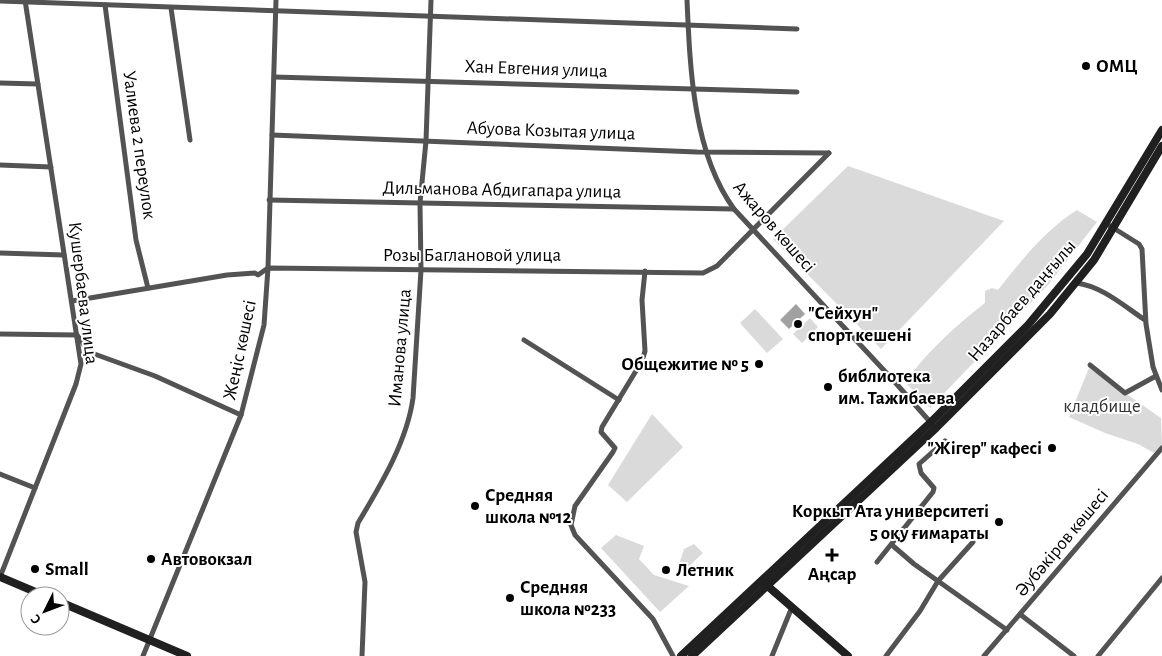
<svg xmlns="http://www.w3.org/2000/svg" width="1162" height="656" viewBox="0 0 1162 656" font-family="'Alegreya Sans',sans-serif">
<rect width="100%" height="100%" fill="#fff"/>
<g fill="#dadada">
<polygon points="848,166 1004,221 881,349 773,239"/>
<path d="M 1077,210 L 1097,222 L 1048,285 L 930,408 L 905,382 C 928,351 955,326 985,303 L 985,291 L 992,288 L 998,290 C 1019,263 1047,228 1077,210 Z"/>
<polygon points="755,309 783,339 767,353 740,323"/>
<polygon points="810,318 818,327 802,343 793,334"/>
<polygon points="1089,368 1161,418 1162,445 1154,453 1138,444 1105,433 1069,417"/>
<polygon points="652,414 683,447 627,502 608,485"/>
<polygon points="616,535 644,546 639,559 654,575 689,586 660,612 601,548"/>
<polygon points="694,544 703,553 684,571 678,568 684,549"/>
</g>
<polygon fill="#a1a1a1" points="796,304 805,314 789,329 780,320"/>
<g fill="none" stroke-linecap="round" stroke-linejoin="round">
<g stroke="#535353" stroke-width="5">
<path d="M 687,0 C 690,68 693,153 734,209 L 893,380 L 932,424"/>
<polyline points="0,1 797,29"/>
<polyline points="105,5 136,240 148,288"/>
<polyline points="171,8 190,140"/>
<polyline points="274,77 797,92"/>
<polyline points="0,83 38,84"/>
<polyline points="272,135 697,152 829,153"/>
<polyline points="0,165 51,167"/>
<polyline points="269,200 734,209"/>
<polyline points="1107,224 1139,244 1142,249 1146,324 1153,367 1162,390"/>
<polyline points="0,253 64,255"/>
<polyline points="645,271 642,300 645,351 642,361 602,427 601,432 615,448 613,452 575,506 571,525 575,535 653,619 673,656"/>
<path d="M 1076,283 C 1102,286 1124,306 1145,320"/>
<polyline points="72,301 227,275 255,273 258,275 268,268 703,273 717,266 829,153"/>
<polyline points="0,334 77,335 89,352 155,376 241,415"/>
<polyline points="524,340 619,400"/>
<polyline points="1090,365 1125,393 1156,376"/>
<polyline points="0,474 35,488"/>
<polyline points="892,545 914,564 1007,630"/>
<polyline points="877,562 933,492 934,488 921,473 919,464 945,441"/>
<polyline points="0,577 76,384 81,364 25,0"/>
<polyline points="1021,615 1074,656"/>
<polyline points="143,656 241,415 264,325 268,268 276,0"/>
<path d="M 362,656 L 365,582 L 356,532 L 358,523 C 380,486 407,442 413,398 L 421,270 L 420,203 L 426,141 L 431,0"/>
<polyline points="772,656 792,607"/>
<polyline points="886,656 920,611 938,581 973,542"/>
<polyline points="984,656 1162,448"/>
<polyline points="1098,656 1162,578"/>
</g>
<g stroke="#202020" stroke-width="8">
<polyline points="0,577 45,596"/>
<polyline points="763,582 848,656"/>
<polyline points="60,602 187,656"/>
<polyline points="681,656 930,423 1028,325 1087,254 1162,130"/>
<polyline points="692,656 936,428 1050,314 1094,260 1162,146"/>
</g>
</g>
<g fill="#000" stroke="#fff" stroke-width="2">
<circle cx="1086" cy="66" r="5"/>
<circle cx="798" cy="324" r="5"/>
<circle cx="759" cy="364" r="5"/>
<circle cx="828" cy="387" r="5"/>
<circle cx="1052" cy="448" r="5"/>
<circle cx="475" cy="506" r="5"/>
<circle cx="999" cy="522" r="5"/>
<path d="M829.5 547.5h5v5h5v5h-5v5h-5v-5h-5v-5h5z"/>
<circle cx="151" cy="559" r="5"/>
<circle cx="35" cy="569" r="5"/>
<circle cx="666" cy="570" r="5"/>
<circle cx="510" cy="598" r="5"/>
</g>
<g text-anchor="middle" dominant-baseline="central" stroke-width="4" stroke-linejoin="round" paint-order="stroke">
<g font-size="19" font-weight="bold" fill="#000" stroke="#fff" text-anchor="start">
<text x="1096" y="66">ОМЦ</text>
<text x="808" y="313">"Сейхун"<tspan x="808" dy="22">спорт кешені</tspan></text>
<text x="749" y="364" text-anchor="end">Общежитие № 5</text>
<text x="838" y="376">библиотека<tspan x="838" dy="22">им. Тажибаева</tspan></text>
<text x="1042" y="448" text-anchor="end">"Жігер" кафесі</text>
<text x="485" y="495">Средняя<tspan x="485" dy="22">школа №12</tspan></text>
<text x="989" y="511" text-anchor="end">Коркыт Ата университеті<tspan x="989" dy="22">5 оқу ғимараты</tspan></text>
<text x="161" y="559">Автовокзал</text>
<text x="45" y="569">Small</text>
<text x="676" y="570">Летник</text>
<text x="832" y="574" text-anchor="middle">Аңсар</text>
<text x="520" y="587">Средняя<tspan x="520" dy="22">школа №233</tspan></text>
</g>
<g font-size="19" fill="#000" stroke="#fff">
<text transform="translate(536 69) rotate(2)">Хан Евгения улица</text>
<text transform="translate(551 131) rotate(2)">Абуова Козытая улица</text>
<text transform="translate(139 145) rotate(82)">Уалиева 2 переулок</text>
<text transform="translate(502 190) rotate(1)">Дильманова Абдигапара улица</text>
<text transform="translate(774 227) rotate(49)">Ажаров көшесі</text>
<text x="472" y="255">Розы Баглановой улица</text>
<text transform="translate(83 293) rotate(83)">Кушербаева улица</text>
<text transform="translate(1022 301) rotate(-49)">Назарбаев даңғылы</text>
<text transform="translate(400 348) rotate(-85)">Иманова улица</text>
<text transform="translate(240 350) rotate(-78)">Жеңіс көшесі</text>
<text transform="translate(1062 543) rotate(-50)">Әубәкіров көшесі</text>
</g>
<g font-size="19" fill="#313131" stroke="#fff">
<text x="1102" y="406">кладбище</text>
</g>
</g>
<g transform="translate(45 611) rotate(228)"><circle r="24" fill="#ffffff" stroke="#999999"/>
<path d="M0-4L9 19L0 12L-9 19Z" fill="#000000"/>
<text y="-8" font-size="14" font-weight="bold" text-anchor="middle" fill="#000000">С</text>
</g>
</svg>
